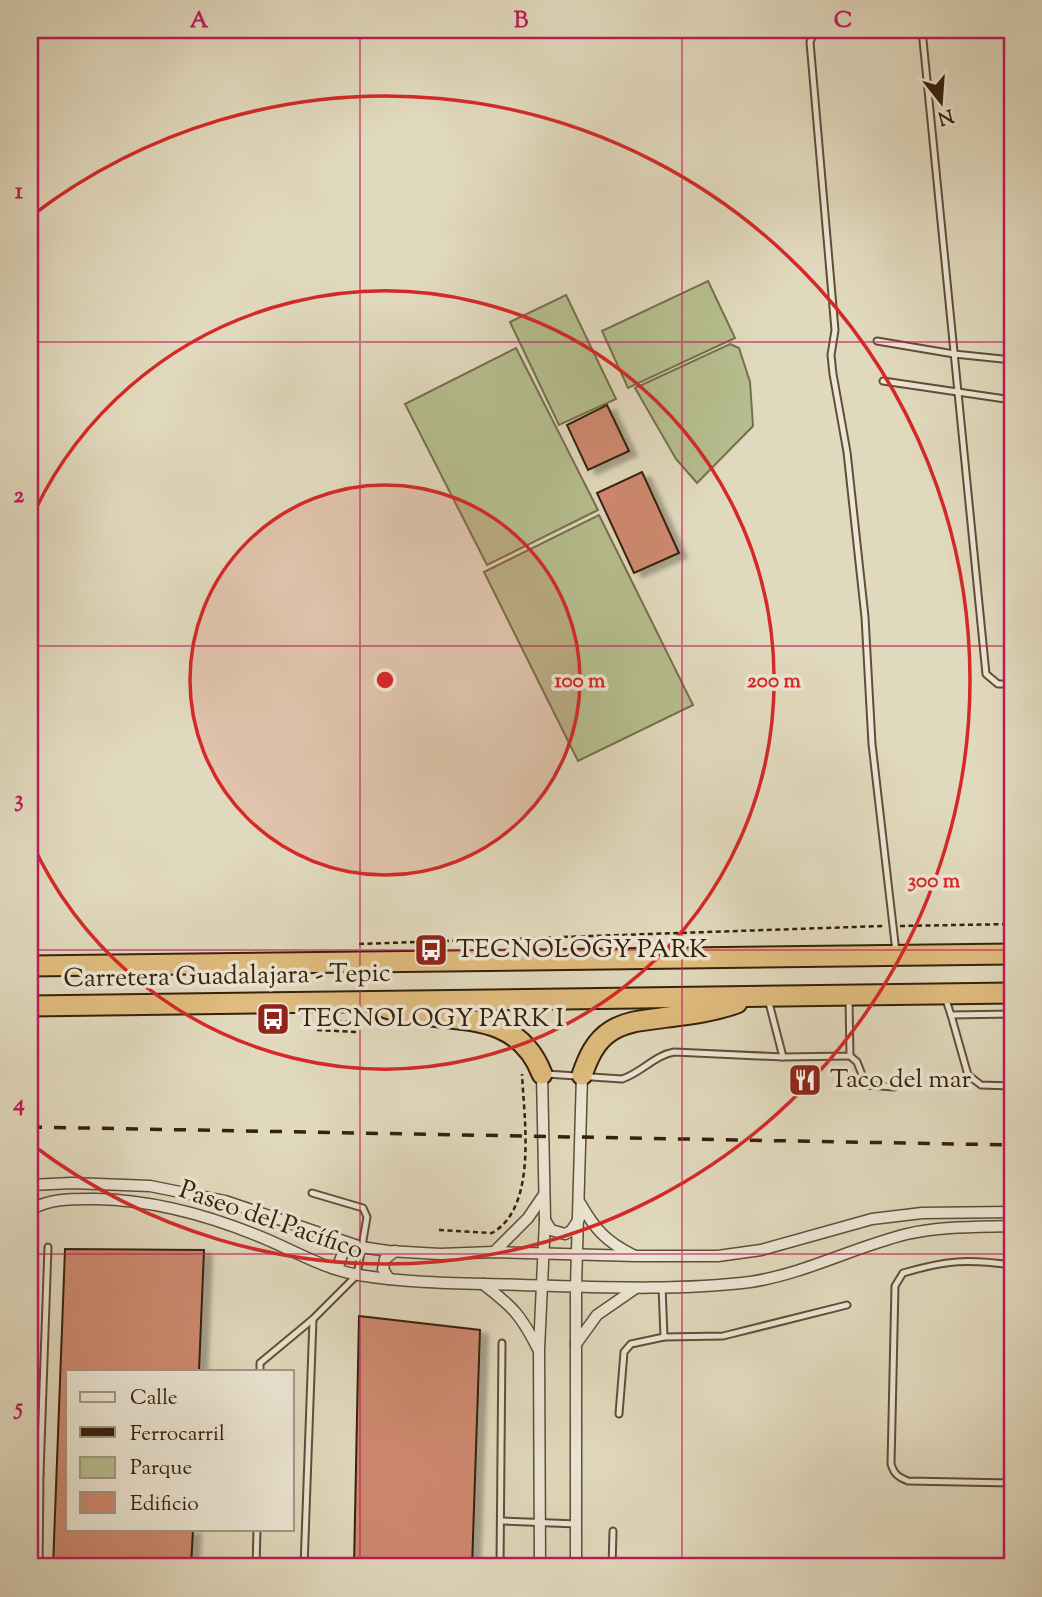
<svg xmlns="http://www.w3.org/2000/svg" width="1042" height="1597" viewBox="0 0 1042 1597" font-family="'Sorts Mill Goudy',serif">
<defs>
<filter id="shadow"><feDropShadow dx="8" dy="4.5" stdDeviation="2" flood-color="#0004"/></filter>
</defs>
<rect width="100%" height="100%" fill="#e1d9bd"/>
<filter id="stains"><feTurbulence type="fractalNoise" baseFrequency=".00286" numOctaves="4"/><feColorMatrix values="0 0 0 0 .2 0 0 0 0 .09 0 0 0 0 .02 0 0 0 .5 -.17"/></filter>
<radialGradient id="worn" r=".72"><stop offset=".6" stop-color="#630" stop-opacity="0"/><stop offset="1" stop-color="#630" stop-opacity=".3"/></radialGradient>
<g fill="#b6be8f" stroke="#766f4d" stroke-width="2">
<polygon points="708,281 735,338 628,388 602,331"/>
<polygon points="566,295 616,399 559,425 510,322"/>
<polygon points="730,344 739,348 750,382 753,426 697,483 676,459 635,388"/>
<polygon points="516,348 598,510 487,565 405,404"/>
<polygon points="599,515 693,705 578,761 484,572"/>
</g>
<g fill="#ce896f" stroke="#35200b" stroke-width="2" filter="url(#shadow)">
<polygon points="607,405 629,451 588,470 567,425"/>
<polygon points="642,472 679,553 634,573 597,493"/>
<polygon points="65,1249 204,1250 199,1371 68,1371 68,1529 193,1529 191,1567 53,1567"/>
<polygon points="359,1316 480,1330 472,1567 354,1567"/>
</g>
<g fill="none" stroke-linecap="round" stroke-linejoin="round">
<defs>
<g id="lane">
<polyline points="815,30 810,42 835,330 831,355 833,374 847,452 865,617 872,744 896,952"/>
<polyline points="922,30 986,674 998,684 1012,684"/>
<polyline points="877,341 954,354 1012,360"/>
<polyline points="883,381 1012,400"/>
<polyline points="768,999 783,1057"/>
<polyline points="946,1000 951,1015 1012,1014"/>
<polyline points="951,1015 968,1075 981,1085 1012,1086"/>
<polyline points="850,1056 857,1062 866,1085 894,1087"/>
<path d="M 546,1074 L 622,1079 C 641,1073 655,1055 674,1052 L 783,1057 L 850,1056 L 849,1000"/>
<path d="M 1012,1265 C 967,1259 947,1260 903,1273 L 895,1286 L 891,1464 C 894,1474 898,1477 908,1481 L 1012,1483"/>
<polyline points="662,1286 664,1337 723,1336 847,1305"/>
<polyline points="260,1371 260,1363 313,1319 357,1275 367,1217 363,1208 312,1193"/>
<polyline points="619,1414 624,1352 631,1344 664,1337"/>
<polyline points="30,1472 40,1473 48,1247"/>
<polyline points="501,1521 577,1524"/>
<polyline points="39,1567 40,1473"/>
<polyline points="256,1567 257,1529"/>
<polyline points="304,1567 313,1319"/>
<polyline points="500,1567 502,1343"/>
<polyline points="612,1567 613,1531"/>
</g>
<g id="street">
<polyline points="30,1185 72,1183 150,1186 225,1201 361,1247 388,1251 440,1254 494,1252 636,1256 718,1256 761,1250 872,1219 922,1213 1012,1212"/>
<path d="M 580,1203 C 595,1229 605,1241 633,1255"/>
<path d="M 30,1210 C 51,1198 73,1199 96,1199 C 152,1200 204,1214 256,1235 C 290,1248 322,1269 359,1275 C 413,1284 468,1283 522,1285 C 595,1287 678,1291 750,1282 C 804,1274 854,1247 907,1234 C 941,1226 977,1227 1012,1226"/>
<polyline points="545,1220 551,1230 565,1234 571,1231 579,1219"/>
<polyline points="494,1252 528,1218 543,1196"/>
<polyline points="332,1268 339,1264 343,1252 339,1241"/>
<polyline points="389,1279 383,1269 385,1259 395,1251"/>
<path d="M 483,1284 C 513,1307 521,1315 538,1349"/>
<polyline points="576,1344 597,1315 636,1288"/>
<polyline points="540,1567 539,1349 545,1220 542,1074"/>
<polyline points="576,1567 576,1286 582,1075"/>
</g>
<g id="highway">
<polyline points="30,966 1012,954"/>
<polyline points="30,1006 1012,993"/>
<path d="M 386,1008 C 445,1026 515,1004 542,1074"/>
<path d="M 582,1075 C 588,1058 595,1041 611,1031 C 628,1020 649,1020 668,1017 C 692,1014 715,1011 737,1003"/>
</g>
</defs>
<use href="#lane" stroke="#604e38" stroke-width="9"/>
<use href="#street" stroke="#604e38" stroke-width="13"/>
<use href="#highway" stroke="#35200b" stroke-width="23"/>
<g stroke="#35200b" stroke-width="2.5" stroke-dasharray="5 3.5" stroke-linecap="butt">
<polyline points="900,926 1012,924"/>
<polyline points="359,944 883,926"/>
<polyline points="356,1032 317,1030 317,1021 378,1022"/>
<path d="M 439,1230 L 492,1233 C 538,1207 524,1119 522,1074"/>
</g>
<use href="#lane" stroke="#ece6d4" stroke-width="5"/>
<use href="#street" stroke="#ece6d4" stroke-width="10"/>
<use href="#highway" stroke="#e0bc7e" stroke-width="19"/>
<polyline stroke="#35200b" stroke-width="3.5" stroke-dasharray="12 12" stroke-linecap="butt" points="30,1127 1012,1145"/>
</g>
<path fill="none" stroke="#c2185b" stroke-width="2" stroke-opacity="0.55" d="M 360,30 L 360,1567M 682,30 L 682,1567M 30,342 L 1012,342M 30,646 L 1012,646M 30,950 L 1012,950M 30,1254 L 1012,1254"/>
<circle cx="385" cy="680" r="195" fill="#d62828" fill-opacity=".12"/>
<g fill="none" stroke="#d62828" stroke-width="3.5">
<circle cx="385" cy="680" r="195"/>
<path d="M31 519A389 389 0 1 1 31 841"/>
<path d="M34 214A584 584 0 1 1 34 1146"/>
</g>
<defs>
<symbol id="bus-square" viewBox="-11 -11 22 22"><rect x="-9" y="-9" width="18" height="18" rx="4" fill="#8f2418" stroke="#ece6d4"/><path d="M-5-6H5V4H4V6H2V4H-2V6H-4V4H-5ZM-3.5-4V0h7V-4ZM-3.5 1.2v1.5H-2V1.2ZM2 1.2v1.5H3.5V1.2Z" fill="#fff"/></symbol>
<symbol id="restaurant-square" viewBox="-11 -11 22 22"><rect x="-9" y="-9" width="18" height="18" rx="4" fill="#8f2418" stroke="#ece6d4"/><path d="M-5-6h1v4h1v-4h1v4h1v-4h1v5L-1.5 .5V6h-2V.5L-5-1ZM5-6V6H3V1.5H1.5Q1.5-4 5-6Z" fill="#fff"/></symbol>
</defs>
<g fill-rule="evenodd">
<use href="#bus-square" x="412" y="931" width="38" height="38"/>
<use href="#bus-square" x="254" y="1000" width="38" height="38"/>
<use href="#restaurant-square" x="786" y="1061" width="38" height="38"/>
</g>
<g text-anchor="middle" dominant-baseline="central" stroke-width="7" stroke-linejoin="round" paint-order="stroke">
<g font-size="26" fill="#35200b" stroke="#ece6d4" text-anchor="start">
<text x="456" y="950">TECNOLOGY PARK</text>
<text x="298" y="1019">TECNOLOGY PARK I</text>
<text x="830" y="1080">Taco del mar</text>
</g>
<g font-size="26" fill="#35200b" stroke="#ece6d4">
<text transform="translate(227 977) rotate(-1)">Carretera Guadalajara - Tepic</text>
<text transform="translate(271 1221) rotate(19)">Paseo del Pacífico</text>
</g>
</g>
<circle cx="385" cy="680" r="10" fill="#d62828" stroke="#ece6d4" stroke-width="3.5"/>
<g font-size="21" text-anchor="middle" font-weight="bold" fill="#d62828" stroke="#ece6d4" stroke-width="7" stroke-linejoin="round" paint-order="stroke">
<text x="580" y="687">100 m</text>
<text x="774" y="687">200 m</text>
<text x="934" y="887">300 m</text>
</g>
<rect width="1042" height="1597" fill="none" stroke="#e1d9bd" stroke-width="77"/>
<rect x="66" y="1370" width="228" height="161" fill="#ece6d4" stroke="#a39784" stroke-width="2"/>
<rect x="80" y="1392" width="35" height="10" fill="#ece6d4" stroke="#a39784" stroke-width="2"/>
<text x="130" y="1404" font-size="21" fill="#35200b">Calle</text>
<rect x="80" y="1427" width="35" height="10" fill="#35200b" stroke="#a39784" stroke-width="2"/>
<text x="130" y="1440" font-size="21" fill="#35200b">Ferrocarril</text>
<rect x="80" y="1457" width="35" height="21" fill="#b6be8f" stroke="#a39784" stroke-width="2"/>
<text x="130" y="1474" font-size="21" fill="#35200b">Parque</text>
<rect x="80" y="1492" width="35" height="21" fill="#ce896f" stroke="#a39784" stroke-width="2"/>
<text x="130" y="1510" font-size="21" fill="#35200b">Edificio</text>
<g transform="translate(941 102) rotate(163)" stroke="#ece6d4" stroke-width="5" paint-order="stroke">
<path d="M0-5L12 26L0 18L-12 26Z" fill="#35200b"/>
<text y="-10" font-size="19" font-weight="bold" text-anchor="middle" fill="#35200b">N</text>
</g>
<rect x="38" y="38" width="966" height="1520" fill="none" stroke="#c2185b" stroke-width="2.5"/>
<g font-size="23" text-anchor="middle" font-weight="bold" fill="#c2185b">
<text x="199" y="27">A</text>
<text x="521" y="27">B</text>
<text x="843" y="27">C</text>
<text x="19" y="198">1</text>
<text x="19" y="502">2</text>
<text x="19" y="806">3</text>
<text x="19" y="1110">4</text>
<text x="19" y="1414">5</text>
</g>
<rect width="100%" height="100%" filter="url(#stains)"/>
<rect width="100%" height="100%" fill="url(#worn)"/>
</svg>
